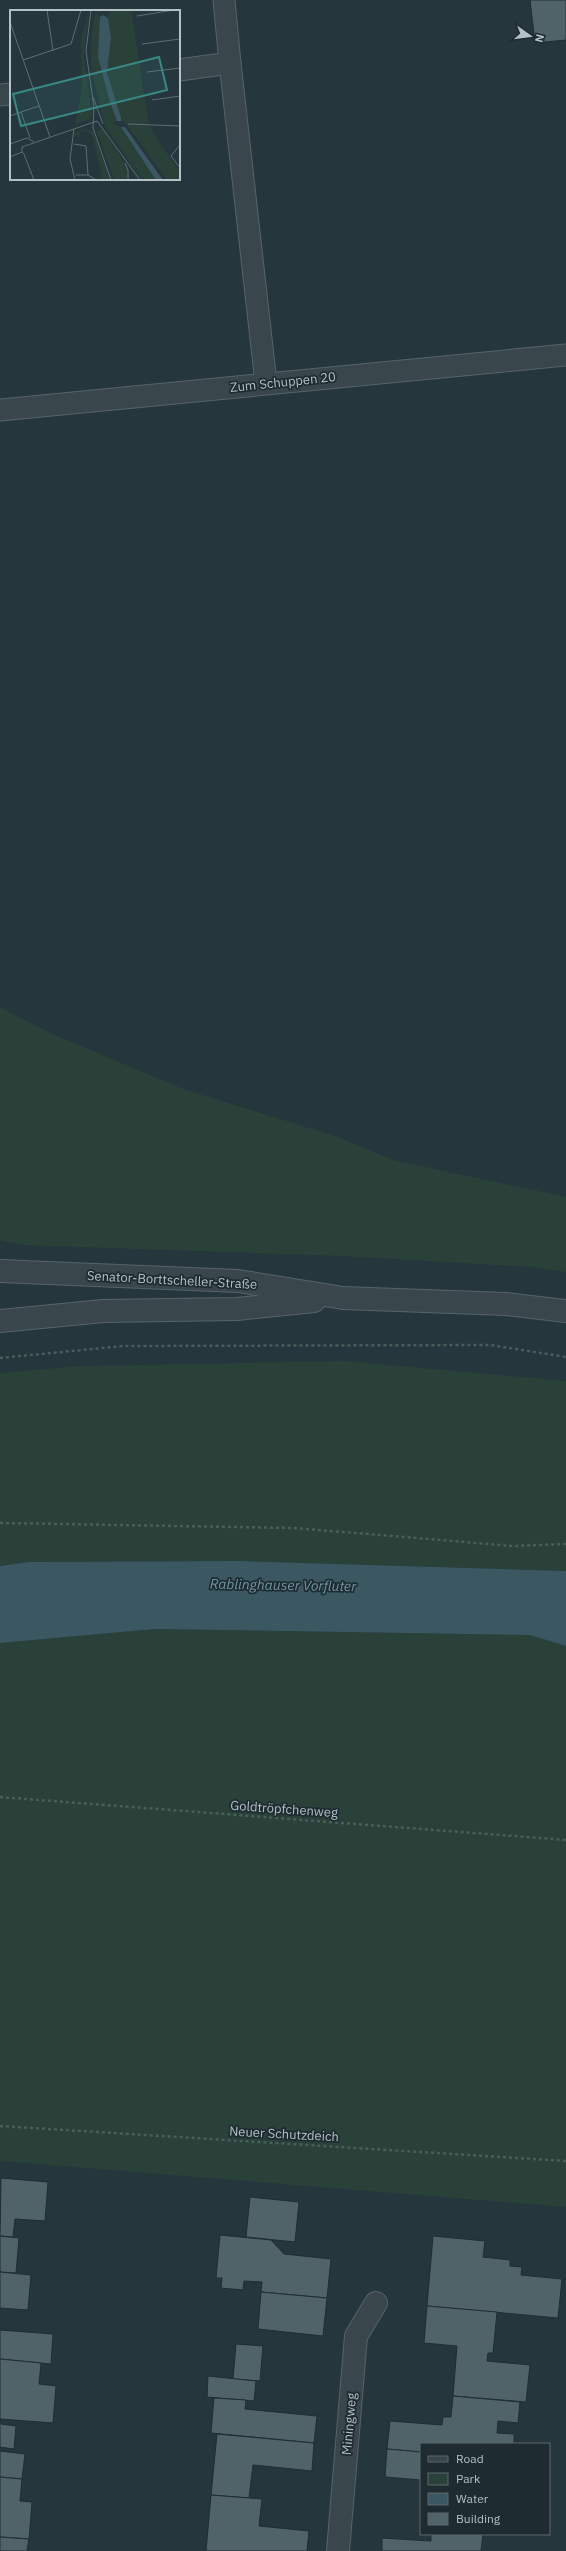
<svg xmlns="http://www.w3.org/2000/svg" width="566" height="2551" viewBox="0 0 566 2551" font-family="'IBM Plex Sans',sans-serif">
<rect width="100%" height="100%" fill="#25363c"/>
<g fill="#2a413a">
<polygon points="0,1007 55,1035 183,1089 338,1137 393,1160 566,1197 566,1272 532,1267 342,1256 22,1245 0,1240"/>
<polygon points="345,1361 566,1381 566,1571 239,1561 28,1562 0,1566 0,1373 80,1366"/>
<polygon points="155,1629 530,1635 566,1646 566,2207 0,2161 0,1643"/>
</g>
<polygon fill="#3a5762" points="239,1561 566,1571 566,1646 530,1635 155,1629 0,1643 0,1566 28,1562"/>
<g fill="#506369" stroke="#202e33">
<polygon points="530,0 566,0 566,40 535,43"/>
<polygon points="1,2178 48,2182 45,2221 15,2219 13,2237 0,2236"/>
<polygon points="250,2197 299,2202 295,2242 246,2237"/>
<polygon points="220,2235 271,2240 284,2254 331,2259 327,2298 261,2292 262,2282 244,2281 243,2290 221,2288 222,2278 216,2278"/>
<polygon points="0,2236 19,2238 16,2273 0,2272"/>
<polygon points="433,2236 485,2241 483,2257 510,2260 510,2266 522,2267 521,2275 562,2279 558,2318 427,2306"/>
<polygon points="0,2272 31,2275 28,2310 0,2308"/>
<polygon points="261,2292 327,2298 323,2336 258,2329"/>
<polygon points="427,2306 497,2312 493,2353 488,2353 487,2361 530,2365 526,2402 453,2396 457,2346 424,2343"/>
<polygon points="0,2330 53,2334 51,2364 0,2359"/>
<polygon points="236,2344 263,2346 260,2381 233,2379"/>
<polygon points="0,2359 41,2363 39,2384 56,2386 53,2423 0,2419"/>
<polygon points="208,2376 256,2381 254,2401 207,2397"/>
<polygon points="453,2396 520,2402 518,2423 498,2421 497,2433 514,2434 514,2444 421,2444 421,2452 387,2449 390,2421 442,2425 443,2417 451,2417"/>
<polygon points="214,2398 246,2400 245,2409 317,2416 314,2443 211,2433"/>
<polygon points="0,2419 1,2424 16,2426 14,2449 0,2447"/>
<polygon points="217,2434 314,2443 312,2471 253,2465 249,2498 211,2495"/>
<polygon points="387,2449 421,2452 421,2480 385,2477"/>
<polygon points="0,2451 25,2454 22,2479 0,2477"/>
<polygon points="0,2477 22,2479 20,2501 32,2502 29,2539 0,2537"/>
<polygon points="211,2495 262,2499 259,2526 309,2531 307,2551 206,2551"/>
<polygon points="431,2534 483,2534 481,2551 382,2551 382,2538 431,2541"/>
<polygon points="0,2537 29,2539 27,2551 0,2551"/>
</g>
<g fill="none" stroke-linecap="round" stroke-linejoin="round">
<defs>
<g id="service">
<polyline points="230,63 266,383"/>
<polyline points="179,70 230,63 224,0"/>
<polyline points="0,95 11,94"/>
<polyline points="0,410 566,355"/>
</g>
<g id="minor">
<polyline points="0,1271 238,1281 343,1298 506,1304 566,1311"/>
<polyline points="0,1321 103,1311 237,1309 314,1301"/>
<polyline points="338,2551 356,2336 376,2303"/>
</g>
</defs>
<use href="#service" stroke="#57646a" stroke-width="23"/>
<use href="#minor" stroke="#57646a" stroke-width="24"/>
<g stroke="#495e5a" stroke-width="2.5" stroke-dasharray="3 3" stroke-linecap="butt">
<polyline points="0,1358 123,1346 491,1345 566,1357"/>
<polyline points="0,1523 295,1528 512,1546 566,1544"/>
<polyline points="0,1797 566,1840"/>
<polyline points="0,2126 566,2161"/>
</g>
<use href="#service" stroke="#39474c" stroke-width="21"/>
<use href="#minor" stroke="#39474c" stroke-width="22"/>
</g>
<g text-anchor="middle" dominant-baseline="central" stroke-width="3.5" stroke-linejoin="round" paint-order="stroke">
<g font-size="13" fill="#b4c1c7" stroke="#1e2c31">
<text transform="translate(283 382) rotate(-6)">Zum Schuppen 20</text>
<text transform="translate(172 1280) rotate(3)">Senator-Borttscheller-Straße</text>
<text transform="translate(284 1809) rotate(4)">Goldtröpfchenweg</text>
<text transform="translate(284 2134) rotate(3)">Neuer Schutzdeich</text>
<text transform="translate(349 2424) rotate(-85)">Miningweg</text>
</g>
<g font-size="14" font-style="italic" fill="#6f96a4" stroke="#1e2c31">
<text transform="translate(283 1585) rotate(1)">Rablinghauser Vorfluter</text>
</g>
</g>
<g transform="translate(10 10)">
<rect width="170" height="170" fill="#25363c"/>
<path d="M 79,0 L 74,44 L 82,106 L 78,110 L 65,115 L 72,77 L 71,30 ZM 100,0 L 121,0 L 139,114 L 149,132 L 170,162 L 170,170 L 157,170 L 110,106 L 97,63 L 101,33 L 98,8 ZM 85,2 L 90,7 L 88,47 L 107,111 L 101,113 L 111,117 L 146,170 L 135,170 L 113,140 L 134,170 L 132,170 L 95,117 L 81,60 L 81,28 ZM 92,118 L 117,157 L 117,170 L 104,170 L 87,121 ZM 76,119 L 83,121 L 100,170 L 93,170 L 82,125 L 76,120 L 70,122 L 69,128 L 65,125 L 65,122 Z" fill="#2a413a"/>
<path d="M 93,5 L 98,8 L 101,28 L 97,63 L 112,111 L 107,111 L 100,92 L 88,47 L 90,7 ZM 111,117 L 115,117 L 153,170 L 146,170 Z" fill="#3a5762"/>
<path fill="none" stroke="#5e6e74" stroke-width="1" d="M 37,0 L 43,41M 81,0 L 76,41 L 84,98 L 83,118 L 101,170M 127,6 L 164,0M 0,12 L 40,127M 132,34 L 170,29M 13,50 L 61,34 L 71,0M 137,62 L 170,58M 83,87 L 93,114M 142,90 L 170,86M 11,102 L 29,96M 0,106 L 11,102 L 20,128M 87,111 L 130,170M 118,114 L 170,116M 64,119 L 60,149 L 65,170M 0,134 L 17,128 L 24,132M 64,134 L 76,136 L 78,165M 170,135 L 161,146 L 170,158M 12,142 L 14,144 L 24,170M 0,147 L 12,142 L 12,137 L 87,111M 115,153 L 118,160 L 118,170M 66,165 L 78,165 L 86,170"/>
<path fill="#388984" fill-opacity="0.15" stroke="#388984" stroke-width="2" d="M 149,47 L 157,80 L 11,116 L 3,84 Z"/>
<rect width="170" height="170" fill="none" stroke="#b4c1c7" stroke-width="2"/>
</g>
<rect x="420" y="2443" width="130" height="92" fill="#1e2c31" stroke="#5a686d"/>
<rect x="428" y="2456" width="20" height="6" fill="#39474c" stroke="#5a686d"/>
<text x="456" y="2463" font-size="12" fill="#b4c1c7">Road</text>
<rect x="428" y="2473" width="20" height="12" fill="#2a413a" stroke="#5a686d"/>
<text x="456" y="2483" font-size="12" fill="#b4c1c7">Park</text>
<rect x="428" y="2493" width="20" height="12" fill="#3a5762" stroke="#5a686d"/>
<text x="456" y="2503" font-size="12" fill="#b4c1c7">Water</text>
<rect x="428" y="2513" width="20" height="12" fill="#506369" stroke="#5a686d"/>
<text x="456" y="2523" font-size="12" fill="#b4c1c7">Building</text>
<g transform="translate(530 36) rotate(104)" stroke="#1e2c31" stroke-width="3" paint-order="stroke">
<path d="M0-3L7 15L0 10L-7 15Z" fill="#b4c1c7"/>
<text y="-6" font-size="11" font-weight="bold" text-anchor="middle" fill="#b4c1c7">N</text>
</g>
</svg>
